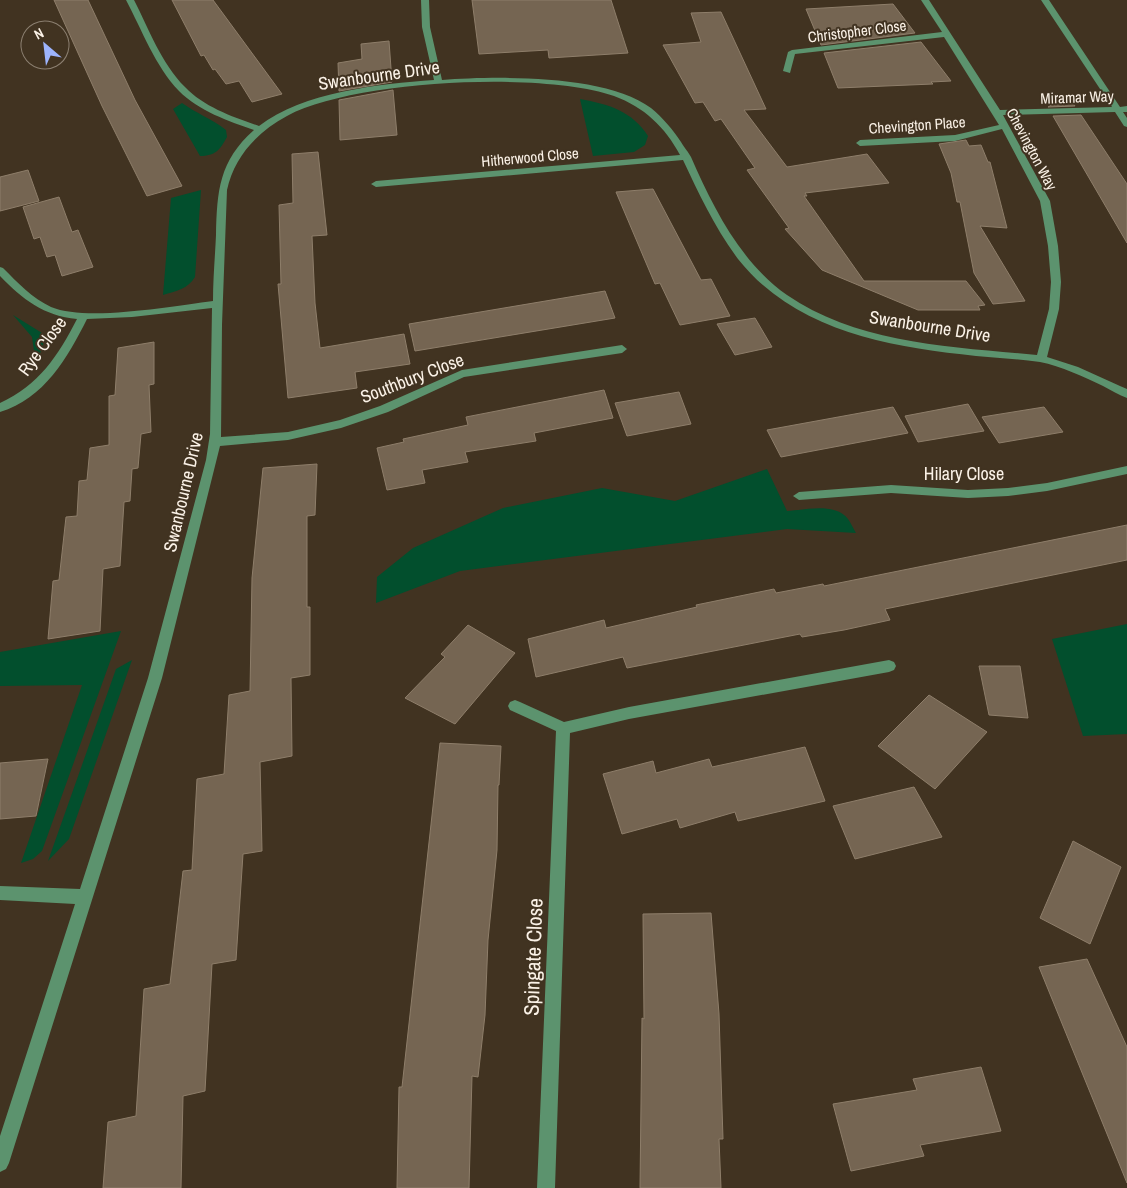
<svg xmlns="http://www.w3.org/2000/svg" width="1127" height="1188" viewBox="0 0 1127 1188" font-family="'Archivo Narrow',sans-serif">
<rect width="100%" height="100%" fill="#413321"/>
<g fill="#024f2d">
<path d="M 580,99 C 608,104 632,111 648,136 L 645,145 L 634,152 L 593,156 Z"/>
<path d="M 182,103 C 196,113 212,119 226,130 L 227,137 C 220,150 215,156 200,156 L 173,109 Z"/>
<path d="M 201,190 L 195,277 C 188,289 176,291 163,295 L 171,198 Z"/>
<polygon points="13,315 42,333 44,342 36,365 32,337"/>
<path d="M 767,469 L 787,511 C 805,510 835,502 848,519 C 851,523 853,528 856,533 L 787,529 L 460,571 L 376,603 L 377,577 L 413,548 L 503,508 L 602,488 L 675,501 Z"/>
<polygon points="1127,624 1127,734 1083,736 1052,639"/>
<polygon points="121,631 42,851 33,859 21,863 82,685 0,686 0,652"/>
<polygon points="132,660 69,839 48,861 116,669"/>
</g>
<g fill="#756552" stroke="#8e7e6a">
<polygon points="54,0 88,0 135,100 182,186 147,196 102,106"/>
<polygon points="172,0 213,0 282,94 252,102 239,81 226,84 215,69 213,70 204,55 201,56"/>
<polygon points="472,0 611,0 628,53 549,58 548,50 479,54"/>
<polygon points="893,4 915,33 821,45 806,9"/>
<polygon points="721,12 766,109 744,110 787,167 867,154 889,183 805,193 807,196 804,196 864,281 966,281 985,305 978,306 980,310 918,310 822,270 785,229 789,228 747,170 755,168 721,119 715,121 703,102 695,103 663,45 701,42 691,13"/>
<polygon points="389,41 392,82 339,91 338,63 362,59 361,44"/>
<polygon points="921,42 951,81 931,82 933,84 838,88 824,53"/>
<polygon points="393,90 397,135 340,140 339,100"/>
<polygon points="1067,95 1075,106 1048,107"/>
<polygon points="1081,115 1127,184 1127,243 1053,116"/>
<polygon points="966,140 969,146 981,145 988,162 990,162 1007,228 980,226 1025,301 993,304 974,273 960,202 957,202 951,173 939,144"/>
<polygon points="318,152 327,235 312,236 315,303 320,348 404,334 410,364 355,372 357,388 288,398 278,284 281,284 279,205 293,203 292,154"/>
<polygon points="28,170 39,201 0,211 0,177"/>
<polygon points="653,189 701,280 711,279 730,316 680,325 660,283 655,284 616,192"/>
<polygon points="59,197 72,232 78,230 93,267 62,276 55,255 47,257 40,237 34,239 23,207"/>
<polygon points="605,291 615,318 415,351 409,324"/>
<polygon points="755,318 772,347 735,355 717,324"/>
<polygon points="154,342 154,384 149,385 151,432 141,434 138,468 132,469 130,501 124,502 120,566 103,569 100,631 48,639 53,581 59,580 66,517 77,516 79,481 87,480 90,448 109,445 109,396 115,395 118,348"/>
<polygon points="604,390 613,418 534,433 536,441 465,452 468,462 422,470 425,483 387,490 377,448 404,442 403,439 468,425 466,417"/>
<polygon points="679,392 691,424 627,436 615,403"/>
<polygon points="968,404 984,431 918,442 905,416"/>
<polygon points="893,407 908,433 781,457 767,430"/>
<polygon points="1044,407 1063,432 999,443 982,417"/>
<polygon points="317,464 315,515 307,516 307,607 310,607 310,675 291,678 292,756 260,762 262,851 243,854 236,960 212,964 205,1091 183,1096 181,1188 103,1188 108,1122 136,1116 144,989 170,984 183,871 192,870 197,779 224,774 229,695 250,691 252,578 263,468"/>
<polygon points="1127,525 1127,560 885,609 890,620 844,630 802,637 800,634 627,668 623,657 536,677 528,639 604,620 606,628 697,607 696,605 774,589 776,593 823,584 824,586"/>
<polygon points="468,625 515,653 455,724 405,698 445,657 441,654"/>
<polygon points="979,666 1020,666 1028,718 989,715"/>
<polygon points="929,695 987,732 935,789 878,746"/>
<polygon points="440,743 501,746 499,785 498,785 497,850 488,940 485,1015 478,1077 472,1076 469,1188 397,1188 399,1087 402,1087"/>
<polygon points="805,747 825,801 738,821 735,812 680,828 677,819 622,834 603,774 653,761 656,773 709,759 712,767"/>
<polygon points="48,759 36,816 0,819 0,763"/>
<polygon points="914,787 942,837 855,859 833,806"/>
<polygon points="1073,841 1121,867 1090,944 1040,918"/>
<polygon points="711,913 719,1014 723,1139 719,1139 721,1188 640,1188 642,1018 644,1019 643,914"/>
<polygon points="1087,959 1127,1047 1127,1183 1039,967"/>
<polygon points="981,1067 1001,1131 920,1145 924,1156 851,1171 833,1104 917,1090 913,1079"/>
</g>
<g fill="none" stroke-linecap="round" stroke-linejoin="round">
<g fill="#5c936e" fill-rule="evenodd">
<path d="M 126,0 L 134,0 C 149,29 161,63 185,87 C 204,107 233,117 259,126 C 303,92 379,84 434,80 L 422,27 L 421,0 L 429,0 L 430,27 L 442,80 C 497,76 606,74 651,108 C 663,118 673,130 681,142 C 684,147 689,153 691,157 C 713,207 740,262 787,295 C 858,344 953,347 1037,355 L 1049,309 L 1051,282 L 1048,246 L 1040,201 L 1002,129 L 955,141 L 860,146 L 856,143 L 860,140 L 955,135 L 999,125 L 944,37 L 795,54 L 790,73 L 783,71 L 788,52 L 792,50 L 942,32 L 921,0 L 929,0 L 1000,110 L 1112,107 L 1041,0 L 1049,0 L 1120,107 L 1127,106 L 1127,112 L 1123,112 L 1127,118 L 1127,127 L 1124,126 L 1115,112 L 1003,115 L 1050,201 L 1058,246 L 1061,282 L 1059,309 L 1047,357 L 1078,367 L 1120,386 L 1127,389 L 1127,398 C 1119,395 1111,390 1103,386 C 1084,377 1061,366 1040,362 C 1019,359 997,358 976,356 C 889,347 795,331 738,259 C 715,228 699,194 683,160 L 376,187 L 371,184 L 376,181 L 680,155 C 665,127 644,107 614,96 C 542,71 354,80 287,116 C 257,132 234,157 227,190 L 222,325 L 221,437 L 288,432 L 340,420 L 380,406 L 462,370 L 622,345 L 627,349 L 622,353 L 464,377 L 388,412 L 341,428 L 288,440 L 220,446 L 162,678 L 9,1163 L 6,1169 L 0,1172 L 0,1136 L 75,904 L 0,900 L 0,886 L 80,889 L 148,678 L 206,460 L 210,434 L 212,308 L 132,317 L 87,319 C 68,357 44,399 0,412 L 0,403 C 39,385 58,356 77,319 C 44,316 22,299 0,276 L 0,267 L 3,268 C 18,283 32,298 51,307 C 87,322 172,306 213,301 C 213,279 215,257 216,235 C 217,191 219,161 254,130 C 228,121 199,111 179,91 C 155,66 142,30 126,0 Z"/>
<polygon points="1127,466 1127,474 1047,491 1008,496 968,498 891,493 799,500 793,496 799,492 891,485 968,490 1008,488 1047,483"/>
<polygon points="889,660 894,662 896,666 894,670 889,672 629,719 570,733 555,1188 537,1188 556,731 510,710 508,706 510,702 515,700 520,702 564,722 629,707"/>
</g>
</g>
<g text-anchor="middle" dominant-baseline="central" stroke-width="4" stroke-linejoin="round" paint-order="stroke">
<g font-size="15" fill="#fbf2e7" stroke="#413321">
<text transform="translate(857 31) rotate(-7)">Christopher Close</text>
<text transform="translate(1077 97) rotate(-2)">Miramar Way</text>
<text transform="translate(917 125) rotate(-4)">Chevington Place</text>
<text transform="translate(1032 149) rotate(62)">Chevington Way</text>
<text transform="translate(530 157) rotate(-5)">Hitherwood Close</text>
</g>
<g font-size="18" fill="#fbf2e7" stroke="#413321">
<text transform="translate(379 75) rotate(-8)">Swanbourne Drive</text>
<text transform="translate(930 326) rotate(9)">Swanbourne Drive</text>
<text transform="translate(42 346) rotate(-54)">Rye Close</text>
<text transform="translate(412 378) rotate(-21)">Southbury Close</text>
<text x="964" y="473">Hilary Close</text>
<text transform="translate(183 492) rotate(-77)">Swanbourne Drive</text>
</g>
<g font-size="21" fill="#fbf2e7" stroke="#413321">
<text transform="translate(533 957) rotate(-88)">Spingate Close</text>
</g>
</g>
<g transform="translate(45 45) rotate(332)"><circle r="24" fill="#413321" stroke="#8b7f70"/>
<path d="M0-4L9 19L0 12L-9 19Z" fill="#9db4fd"/>
<text y="-8" font-size="14" font-weight="bold" text-anchor="middle" fill="#fbf2e7">N</text>
</g>
</svg>
